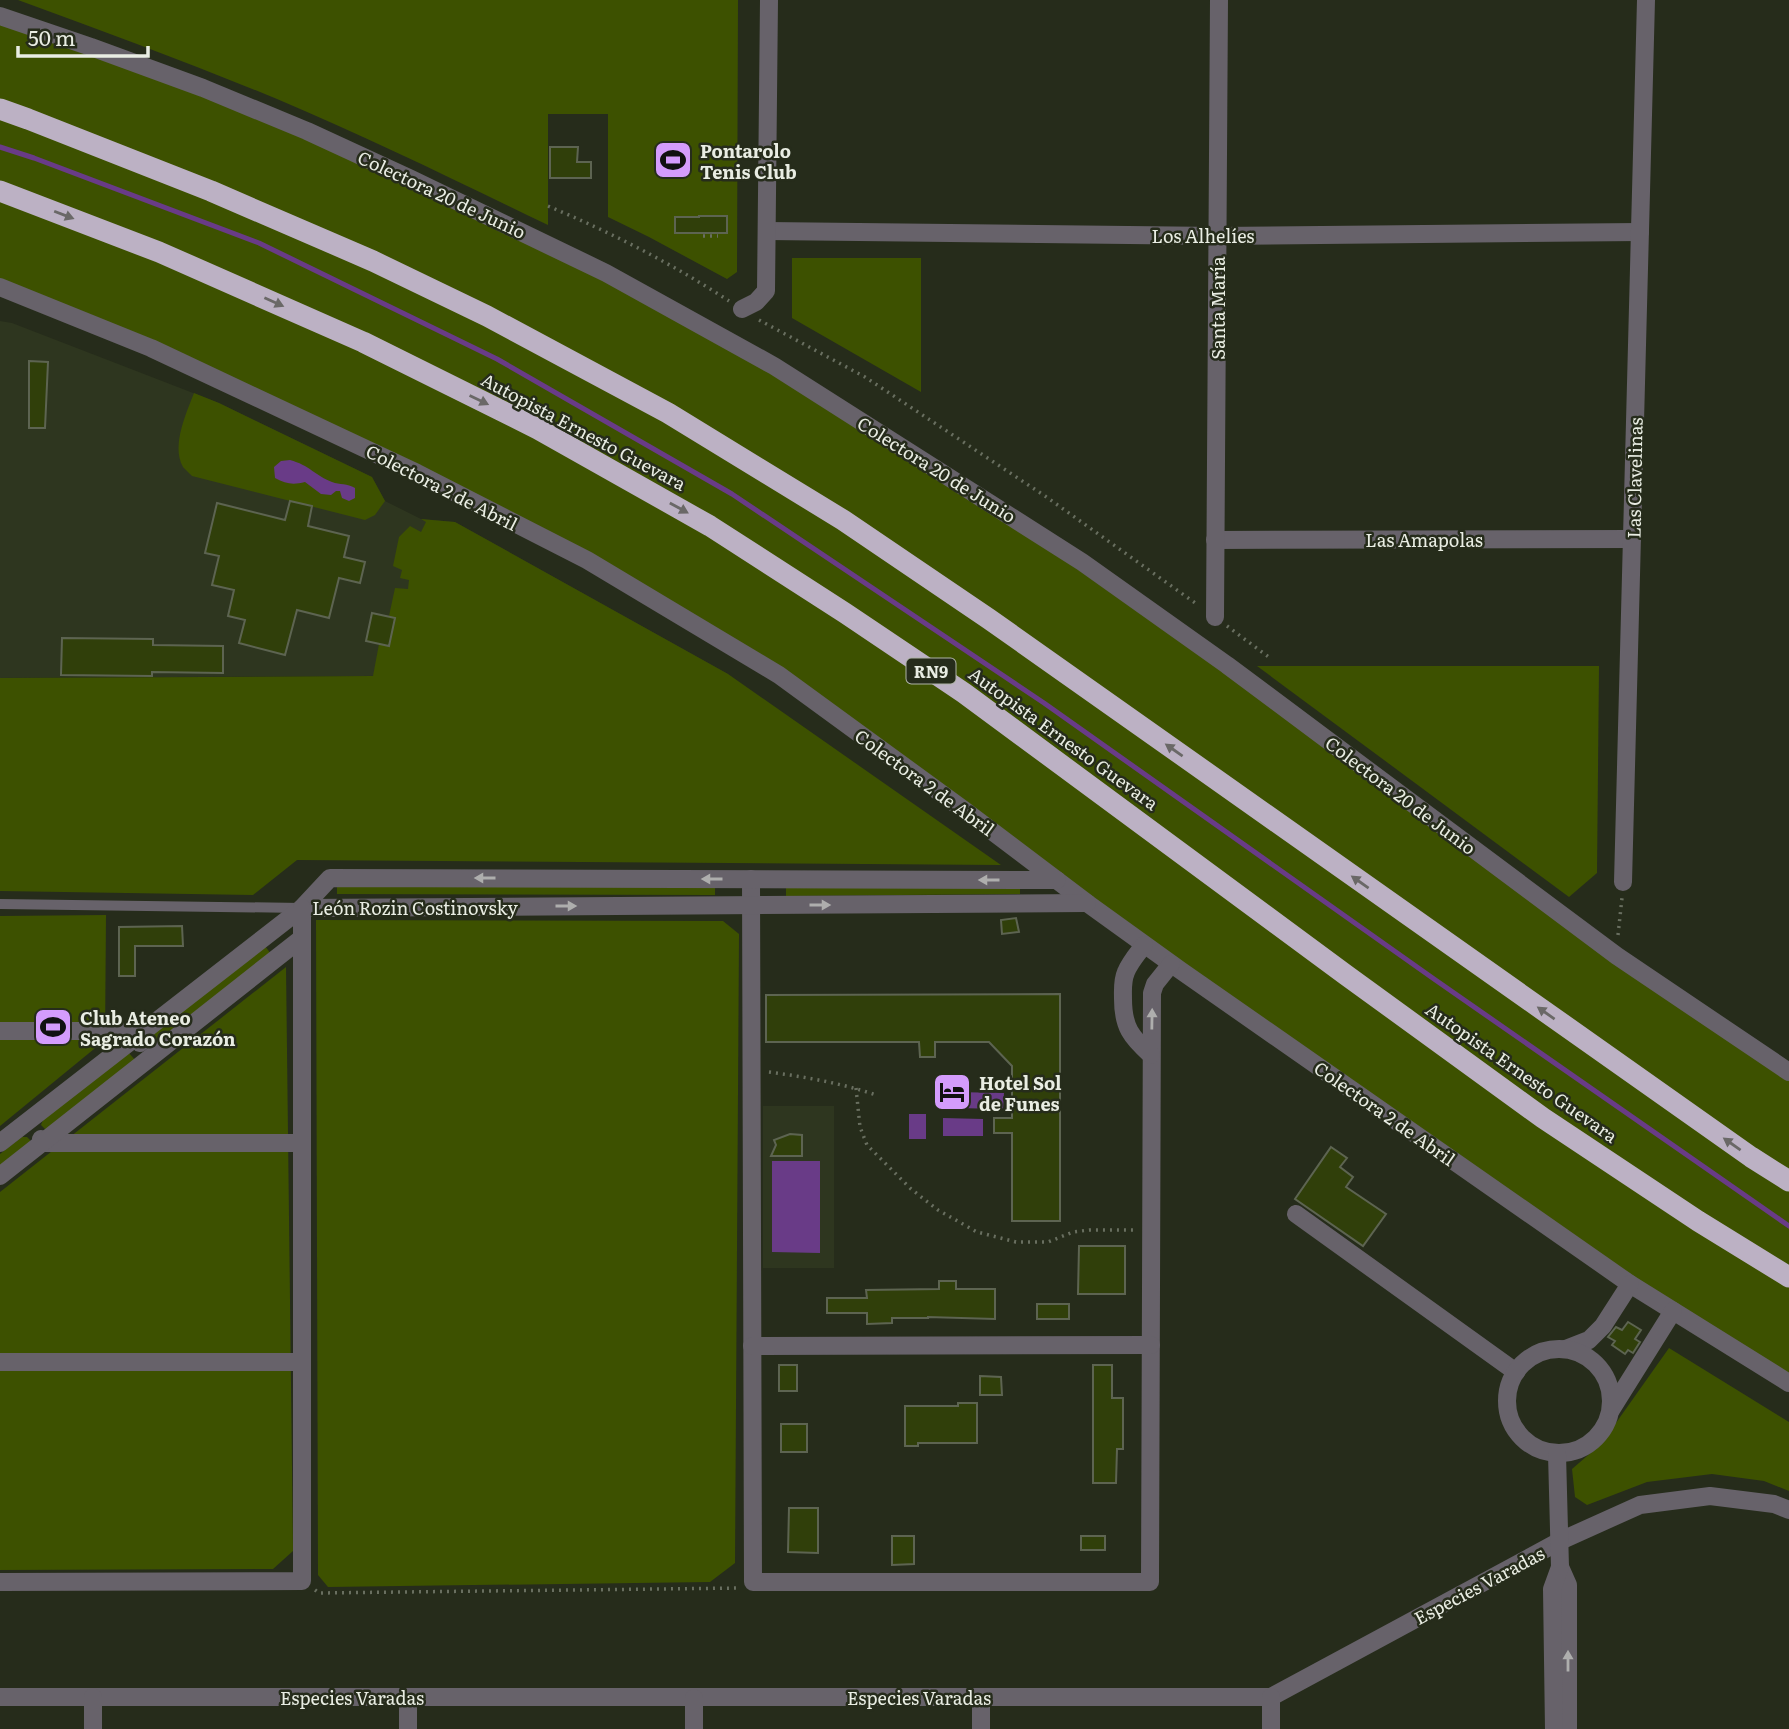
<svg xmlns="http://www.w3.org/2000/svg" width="1789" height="1729" viewBox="0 0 1789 1729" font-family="Literata,serif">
<rect width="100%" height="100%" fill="#262c1b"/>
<g fill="#2e361f">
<polygon points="0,321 12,323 219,403 372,477 385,501 421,519 455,522 728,674 0,678"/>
<rect x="763" y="1106" width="71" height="162"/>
</g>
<g fill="#3d5100">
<path d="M 18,0 L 738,0 L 737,272 L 727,279 L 649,237 L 608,217 L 608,114 L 548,114 L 548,225 C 459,182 369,138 277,99 C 192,64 105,32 18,0 Z"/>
<polygon points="0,16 91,47 548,244 913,453 1789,1072 1789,1383 1630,1284 779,675 587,560 0,287"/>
<polygon points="792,258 921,258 921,392 792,318"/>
<path d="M 194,393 L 219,403 L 372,477 L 385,501 L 375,515 L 365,520 L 192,476 C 191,475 184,468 183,467 C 171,446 186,414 194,393 Z"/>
<polygon points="421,519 455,522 728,674 1001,865 297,860 253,895 0,891 0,678 373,676 379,644 389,645 395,618 389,616 395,588 408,589 409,580 400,578 402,570 393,566 399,537 410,526 421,532 426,522"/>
<polygon points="1257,666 1599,666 1597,873 1569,897"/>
<polygon points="337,887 715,887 715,895 337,894"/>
<polygon points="1020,887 1020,894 786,896 786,888"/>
<polygon points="106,915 105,1040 0,1126 0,916"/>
<polygon points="316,920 723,921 739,934 735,1563 710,1582 328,1587 318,1575"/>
<polygon points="265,946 271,954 156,1045 151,1042 152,1035"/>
<polygon points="286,967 293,1551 273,1569 0,1570 0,1192"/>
<polygon points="129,1053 135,1060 51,1128 45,1129 41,1125 43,1120"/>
<polygon points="22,1137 27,1137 30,1140 30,1145 0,1168 0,1154"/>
<polygon points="1669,1348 1789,1422 1789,1491 1764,1481 1712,1474 1647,1482 1587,1505 1575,1497 1572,1469 1601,1444"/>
</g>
<g fill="#693b87">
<path d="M 290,460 C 309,465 316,476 332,482 C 340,485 347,483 355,488 L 355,498 L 349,501 L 342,498 L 340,491 L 336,491 L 331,495 L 321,494 L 305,482 C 293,485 286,484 275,478 L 274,467 L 281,461 Z"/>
<polygon points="955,1092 1004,1093 1003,1109 955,1108"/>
<rect x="909" y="1114" width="17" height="25"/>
<polygon points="943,1118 983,1119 983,1136 943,1136"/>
<polygon points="772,1161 820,1161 820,1253 772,1252"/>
</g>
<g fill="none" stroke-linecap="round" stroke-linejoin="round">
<polyline stroke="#693b87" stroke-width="5" points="0,147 34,158 259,243 497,359 732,494 1044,703 1434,979 1789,1226"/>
</g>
<g fill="#303f0a" stroke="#5d6451" stroke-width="2">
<polygon points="550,147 578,147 577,162 591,162 591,178 550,178"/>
<polygon points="699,216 727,216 727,233 675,233 675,217 699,217"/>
<polygon points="29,361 48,362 45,428 29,428"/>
<polygon points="290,501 312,506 308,526 349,536 344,557 365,562 360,583 339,578 329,618 297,610 285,655 239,643 245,620 228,616 234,590 212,585 219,556 205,553 217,503 285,520"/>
<polygon points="372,613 395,618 389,646 366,641"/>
<polygon points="62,638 153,639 153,645 223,646 223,673 152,672 152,676 61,675"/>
<polygon points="1016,918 1019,932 1002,934 1001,920"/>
<polygon points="182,926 183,946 135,946 135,976 119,976 119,927"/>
<polygon points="1060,994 1060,1221 1012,1221 1012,1133 994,1133 994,1118 1012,1118 1012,1066 989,1042 935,1042 935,1057 920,1057 919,1042 766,1042 766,995"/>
<polygon points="790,1134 802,1135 802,1156 771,1156 776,1145 774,1140"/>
<polygon points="1331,1147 1347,1158 1340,1167 1353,1177 1346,1187 1386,1214 1363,1246 1295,1199"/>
<polygon points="1079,1246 1125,1246 1125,1294 1078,1294"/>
<polygon points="939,1281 956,1281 956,1289 995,1289 995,1319 928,1317 928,1318 892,1318 892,1323 867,1324 867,1313 827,1313 827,1298 867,1298 866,1290 939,1289"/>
<rect x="1037" y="1304" width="32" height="15"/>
<polygon points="1628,1322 1641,1330 1635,1339 1640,1342 1633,1353 1628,1350 1625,1354 1612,1345 1615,1341 1608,1337 1616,1327 1622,1330"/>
<rect x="779" y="1365" width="18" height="26"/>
<polygon points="1093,1365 1112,1365 1112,1398 1123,1398 1123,1449 1117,1449 1116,1483 1093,1483"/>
<polygon points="980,1376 1001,1377 1002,1395 980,1395"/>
<polygon points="958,1403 977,1403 977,1443 918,1443 918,1446 905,1446 905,1406 958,1406"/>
<rect x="781" y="1424" width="26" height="28"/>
<polygon points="789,1508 818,1508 818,1553 788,1552"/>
<polygon points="892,1536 914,1536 914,1564 892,1565"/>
<rect x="1081" y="1536" width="24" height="14"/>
</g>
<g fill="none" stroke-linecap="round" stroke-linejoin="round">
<g stroke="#696f60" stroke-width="3.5" stroke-dasharray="2 5" stroke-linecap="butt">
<path d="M 548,206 C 612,233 671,263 729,301"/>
<polyline points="703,236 718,236"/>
<polyline points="759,320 865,377 1045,496 1198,605"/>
<polyline points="1227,626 1270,658"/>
<polyline points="1618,935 1622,898"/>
<path d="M 769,1072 C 805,1077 841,1083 876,1095"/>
<polyline points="856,1088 860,1127 867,1145 911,1189 938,1210 977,1232 1016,1242 1048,1242 1073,1232 1089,1230 1136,1230"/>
<polyline points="315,1590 319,1593 740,1588"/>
</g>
<polyline stroke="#67626a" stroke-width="10" points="0,904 302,908"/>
<g stroke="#67626a" stroke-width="18">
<polyline points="0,16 91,47 203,88 307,131 411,179 606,273 774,366 1082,562 1227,665 1617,956 1789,1072"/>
<polyline points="767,231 1218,236 1640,232"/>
<polyline points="0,287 151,348 417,473 587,560 779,675 964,810 1087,903 1180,970 1630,1284 1789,1383"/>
<polyline points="742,309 756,302 766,291 769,0"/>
<polyline points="1215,540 1632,539"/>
<polyline points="1215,617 1219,0"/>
<polyline points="751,879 753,1582 1150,1582 1152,993 1155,984 1171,964"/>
<polyline points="1623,882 1646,0"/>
<polyline points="302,908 1087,903"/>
<path d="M 1144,945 C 1138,953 1130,962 1126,972 C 1122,981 1123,990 1123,999 C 1123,1027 1131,1037 1151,1055"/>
<polyline points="0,1031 121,1031 136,1037 140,1043"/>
<polyline points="41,1139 43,1143 302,1143"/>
<polyline points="0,1143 302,908 330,878 1057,880"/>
<polyline points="0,1176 302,938"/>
<polyline points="1296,1214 1516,1372"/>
<polyline points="752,1346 1151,1345"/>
<polyline points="1566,1349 1589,1340 1603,1326 1630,1284"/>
<circle cx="1559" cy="1401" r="52"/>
<polyline points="0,1362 302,1362"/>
<polyline points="1611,1410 1673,1311"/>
<polyline points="1560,1567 1568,1585 1568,1729"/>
<polyline points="0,1582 302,1581 302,908"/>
<polyline points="0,1697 1271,1697 1560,1541 1640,1505 1710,1496 1774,1504 1789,1510"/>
<polyline points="93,1697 93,1729"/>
<polyline points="408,1697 408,1729"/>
<polyline points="981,1697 981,1729"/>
<polyline points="1271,1697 1271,1729"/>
<polyline points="694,1729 694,1698"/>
<polyline points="1554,1729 1552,1589 1560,1567 1557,1454"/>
</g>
<g stroke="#bcb1c4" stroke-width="21">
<polyline points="0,109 28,119 211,191 373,261 487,316 668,413 843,520 989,619 1751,1157 1789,1181"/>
<polyline points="0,191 159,252 363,342 538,429 710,526 845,613 964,693 1346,975 1543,1118 1698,1221 1789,1277"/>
</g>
</g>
<defs><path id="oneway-solid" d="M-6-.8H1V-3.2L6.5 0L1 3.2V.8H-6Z" transform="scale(1.75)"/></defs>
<g fill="#6a6867">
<use href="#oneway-solid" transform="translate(64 215) rotate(21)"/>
<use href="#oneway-solid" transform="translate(274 302) rotate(24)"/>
<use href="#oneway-solid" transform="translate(479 400) rotate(26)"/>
<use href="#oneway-solid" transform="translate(679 508) rotate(29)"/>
<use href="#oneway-solid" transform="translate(1174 750) rotate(-145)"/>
<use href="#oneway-solid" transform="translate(1360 882) rotate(-145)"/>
<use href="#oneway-solid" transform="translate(1546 1013) rotate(-145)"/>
<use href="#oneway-solid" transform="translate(1732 1144) rotate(-145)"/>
</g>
<g fill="#aeaead">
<use href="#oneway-solid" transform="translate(485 878) rotate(-180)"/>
<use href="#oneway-solid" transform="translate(712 879) rotate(-180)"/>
<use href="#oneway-solid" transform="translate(989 880) rotate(-180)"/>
<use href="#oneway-solid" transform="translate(820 905)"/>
<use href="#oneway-solid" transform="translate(566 906)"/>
<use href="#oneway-solid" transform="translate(1152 1019) rotate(-89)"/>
<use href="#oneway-solid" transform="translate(1568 1661) rotate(-90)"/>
</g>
<defs>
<symbol id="stadium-square" viewBox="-11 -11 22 22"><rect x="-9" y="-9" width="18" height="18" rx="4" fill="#d49cfc" stroke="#262c1b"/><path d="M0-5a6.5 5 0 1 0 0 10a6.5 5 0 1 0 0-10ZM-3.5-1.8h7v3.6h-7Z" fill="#111"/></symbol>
<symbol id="hotel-square" viewBox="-11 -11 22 22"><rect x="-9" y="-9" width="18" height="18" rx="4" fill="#d49cfc" stroke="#262c1b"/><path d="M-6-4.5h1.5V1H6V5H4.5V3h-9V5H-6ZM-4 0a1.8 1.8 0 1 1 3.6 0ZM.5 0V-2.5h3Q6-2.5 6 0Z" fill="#111"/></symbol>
</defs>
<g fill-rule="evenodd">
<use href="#stadium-square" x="651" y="138" width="44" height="44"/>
<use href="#stadium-square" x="31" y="1005" width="44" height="44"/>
<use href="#hotel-square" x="930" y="1070" width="44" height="44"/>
</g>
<g text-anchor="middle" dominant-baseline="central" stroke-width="5" stroke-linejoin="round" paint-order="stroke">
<rect fill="#262c1b" stroke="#aeb3a7" stroke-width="2" x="906.5" y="658.5" width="49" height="25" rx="5"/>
<g font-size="16" font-weight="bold" fill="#e9ede3">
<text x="931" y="671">RN9</text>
</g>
<g font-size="18" font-weight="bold" fill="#e9ede3" stroke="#262c1b" text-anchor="start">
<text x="700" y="150">Pontarolo<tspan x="700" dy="21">Tenis Club</tspan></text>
<text x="80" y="1017">Club Ateneo<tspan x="80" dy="21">Sagrado Corazón</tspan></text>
<text x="979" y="1082">Hotel Sol<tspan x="979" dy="21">de Funes</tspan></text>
</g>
<g font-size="18" fill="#e9ede3" stroke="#262c1b">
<text transform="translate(442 194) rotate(25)">Colectora 20 de Junio</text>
<text x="1203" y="235">Los Alhelíes</text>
<text transform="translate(1217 308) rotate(-90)">Santa María</text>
<text transform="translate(584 431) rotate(28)">Autopista Ernesto Guevara</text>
<text transform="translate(937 469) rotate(32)">Colectora 20 de Junio</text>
<text transform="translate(1634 478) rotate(-89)">Las Clavelinas</text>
<text transform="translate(442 487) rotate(27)">Colectora 2 de Abril</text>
<text x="1424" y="539">Las Amapolas</text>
<text transform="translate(1064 738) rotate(36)">Autopista Ernesto Guevara</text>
<text transform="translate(925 782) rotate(36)">Colectora 2 de Abril</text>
<text transform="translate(1401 795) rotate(37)">Colectora 20 de Junio</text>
<text x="415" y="907">León Rozin Costinovsky</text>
<text transform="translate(1522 1072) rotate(35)">Autopista Ernesto Guevara</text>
<text transform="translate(1385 1113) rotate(35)">Colectora 2 de Abril</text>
<text transform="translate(1479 1585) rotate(-28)">Especies Varadas</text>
<text x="352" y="1697">Especies Varadas</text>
<text x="919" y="1697">Especies Varadas</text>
</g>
</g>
<path d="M18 46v10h130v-10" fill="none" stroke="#e9ede3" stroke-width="3.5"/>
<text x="28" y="46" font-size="21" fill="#e9ede3" stroke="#262c1b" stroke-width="5" paint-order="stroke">50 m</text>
</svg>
